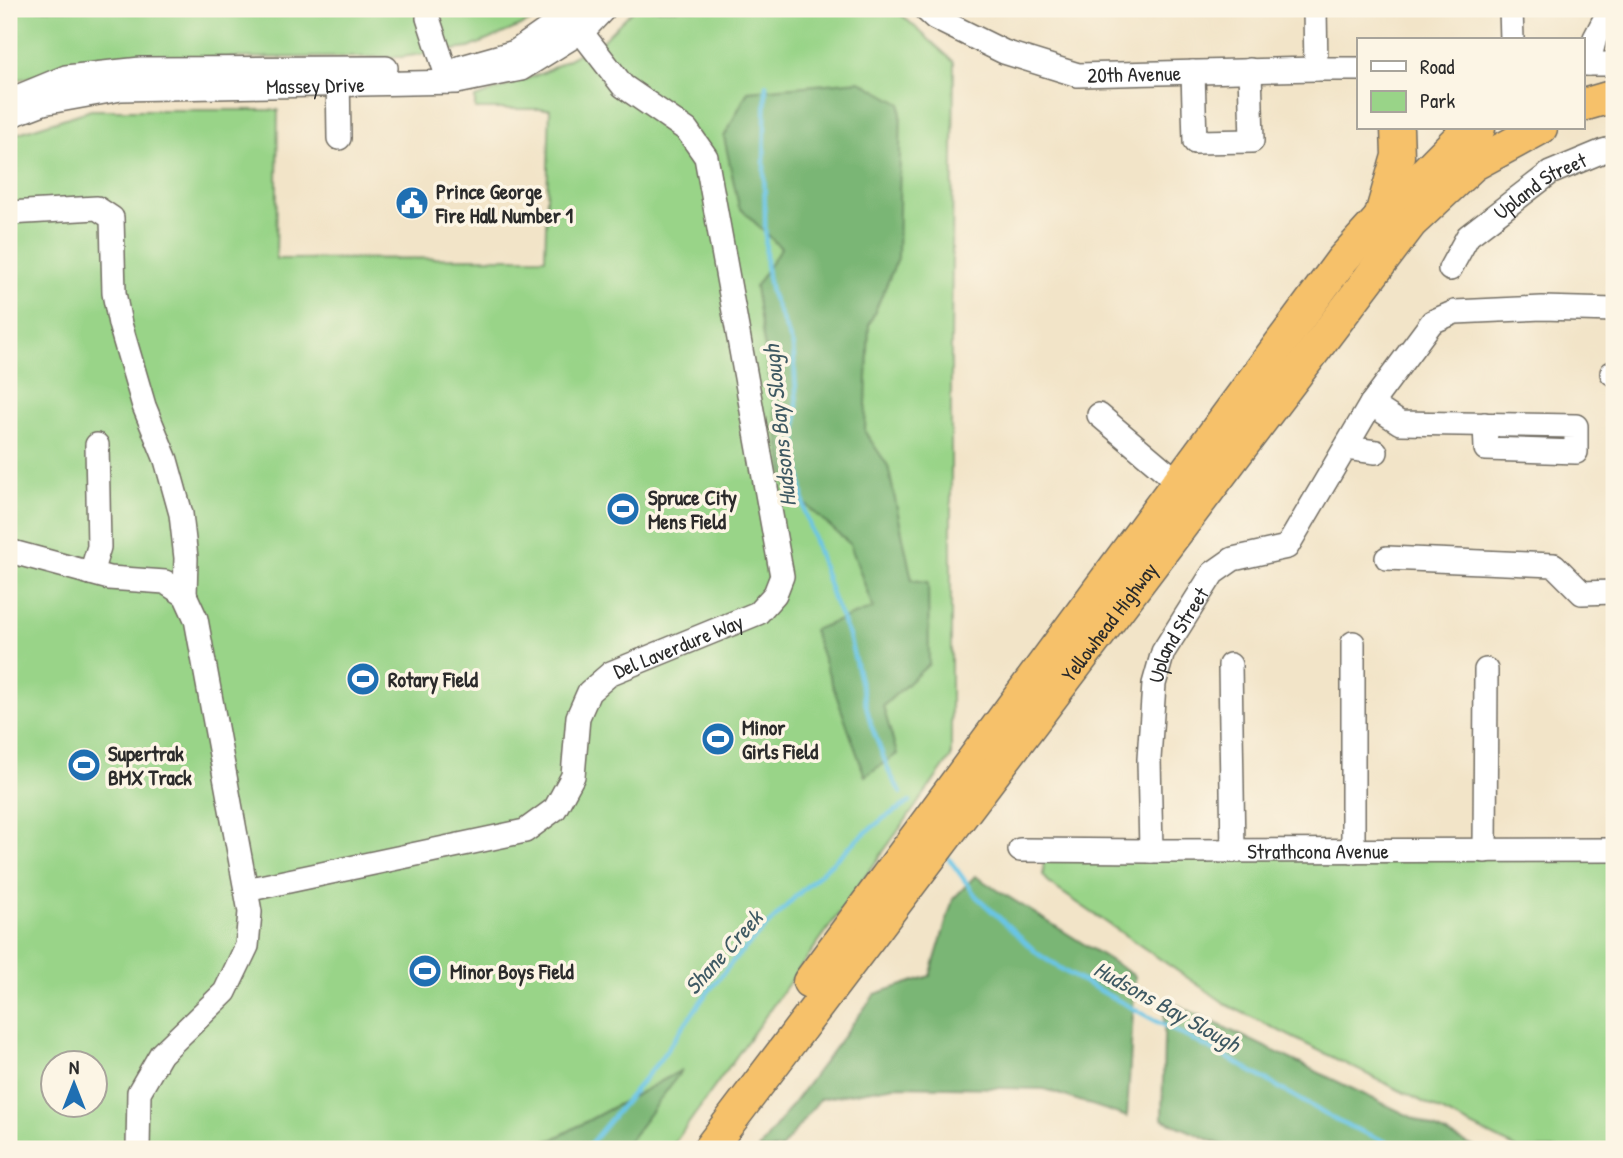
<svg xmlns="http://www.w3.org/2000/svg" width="1623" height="1158" viewBox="0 0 1623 1158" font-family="'Patrick Hand',sans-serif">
<rect width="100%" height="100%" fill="#fcf5e5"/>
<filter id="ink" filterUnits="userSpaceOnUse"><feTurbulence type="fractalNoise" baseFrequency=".0143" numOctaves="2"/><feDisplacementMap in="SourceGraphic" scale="14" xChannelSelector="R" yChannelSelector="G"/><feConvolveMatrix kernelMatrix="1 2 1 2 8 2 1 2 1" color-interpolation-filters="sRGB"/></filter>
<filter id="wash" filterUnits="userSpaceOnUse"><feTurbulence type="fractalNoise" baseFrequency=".00686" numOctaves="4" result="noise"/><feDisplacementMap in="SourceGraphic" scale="28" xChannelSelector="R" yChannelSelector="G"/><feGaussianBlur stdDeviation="1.57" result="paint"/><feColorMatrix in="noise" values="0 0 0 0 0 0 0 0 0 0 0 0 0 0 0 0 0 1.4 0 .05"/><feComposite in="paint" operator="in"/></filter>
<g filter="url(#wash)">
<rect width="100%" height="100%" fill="#f2e4c8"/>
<g fill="#99d488" stroke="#62805a" stroke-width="2" fill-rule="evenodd">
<polygon points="17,9 548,9 539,18 469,48 401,57 183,58 102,65 9,81 9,13"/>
<path d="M 634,9 L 895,9 L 954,62 L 951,341 L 951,757 L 670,1149 L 9,1149 L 9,136 L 91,110 L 278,110 L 276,259 L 545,258 L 550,109 L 475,109 L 475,98 L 545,72 L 602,41 ZM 52,1064 L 94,1064 L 94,1106 L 52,1106 Z"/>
<polygon points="1614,848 1614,1149 1518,1149 1229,1006 1050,884 1043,875 1044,854"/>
</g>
<g fill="#7ab674" stroke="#527050" stroke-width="2">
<polygon points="860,81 901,104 898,258 869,325 865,432 888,466 912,580 928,582 929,664 883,706 897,754 865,776 813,630 873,608 850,544 787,488 755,287 781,248 739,207 724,137 748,91"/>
<polygon points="975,876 1135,976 1127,1117 1044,1089 895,1086 820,1099 781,1149 759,1149 875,994 930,976 953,899"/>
<polygon points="1165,999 1478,1149 1231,1149 1162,1119"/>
<polygon points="682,1070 623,1149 517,1149 554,1139"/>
</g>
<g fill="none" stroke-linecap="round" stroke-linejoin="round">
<g stroke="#69c5e6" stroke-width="4.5">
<polyline points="766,85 764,165 766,264 771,293 793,346 797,406 796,442 805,512 834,601 849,636 871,725 890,774 901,793"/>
<polyline points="947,856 976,896 1038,954 1069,974 1175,1031 1228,1058 1337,1121 1403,1149"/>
<polyline points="586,1149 659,1061 704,997 733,961 795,897 859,838 884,818 910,802 910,801"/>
</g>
</g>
</g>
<g filter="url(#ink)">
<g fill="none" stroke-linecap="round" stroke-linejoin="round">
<defs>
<g id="minor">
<path id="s1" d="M 925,9 L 935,18 L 1004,52 L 1078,75 L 1316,69 L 1359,69"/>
<polyline points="1315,9 1316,69"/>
<polyline points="1511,9 1512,40"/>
<polyline points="428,18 449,82"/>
<polyline points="1583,64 1614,64"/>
<polyline points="1588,64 1595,38 1610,9"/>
<polyline points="462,67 515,52 568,15 575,9"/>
<polyline points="338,72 339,138"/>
<polyline points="1193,72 1195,142 1252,141 1250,70"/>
<polyline points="15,98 66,77 141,69 386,68"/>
<path id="s2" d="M 9,116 L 43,103 L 121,89 L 457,82 L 521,69 L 584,30 L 604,9"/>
<polyline points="9,213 97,208 112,218 114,293 120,324 144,406 166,460 181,514 186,558 185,595"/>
<path id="s3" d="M 1450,269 L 1468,236 L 1550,173 L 1603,151 L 1614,148"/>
<polyline points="1612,373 1614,373"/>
<polyline points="1371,404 1400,423 1576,426 1576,452 1486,449 1485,424"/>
<polyline points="1099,415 1178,482"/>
<polyline points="1346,448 1376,452"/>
<polyline points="9,551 109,578 165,582 185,595 196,619 250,912 247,946 225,992 161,1054 139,1092 138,1149"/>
<polyline points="1387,558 1554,565 1582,593 1614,592"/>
<polyline points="91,573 99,547 97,445"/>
<polyline points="1353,643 1353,851"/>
<polyline points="1230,665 1233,851"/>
<path id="s4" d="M 1020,850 L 1151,851 L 1614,850"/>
<path id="s5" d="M 1151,851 L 1149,759 L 1154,684 L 1163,652 L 1213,573 L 1233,559 L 1287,547 L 1371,404 L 1432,322 L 1455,312 L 1542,308 L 1614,310"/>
<polyline points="1485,851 1486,670"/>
<path id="s6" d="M 246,890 L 525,831 L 555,809 L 573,776 L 578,717 L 589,692 L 611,673 L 758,613 L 775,594 L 782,576 L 706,157 L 687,130 L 623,86 L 568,15"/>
</g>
<g id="highway">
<polyline points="1583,105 1614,96"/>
<polyline points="1381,215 1398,156 1397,128"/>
<polyline points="809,982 1342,260 1380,218 1456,141 1479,128"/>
<path id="s7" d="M 709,1149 L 1411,223 L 1473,165 L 1541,128"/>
</g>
</defs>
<use href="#minor" stroke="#716c62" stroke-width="26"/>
<use href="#highway" stroke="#716c62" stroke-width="35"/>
<use href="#minor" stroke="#fff" stroke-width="23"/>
<use href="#highway" stroke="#f6c16b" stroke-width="32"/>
</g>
</g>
<defs>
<symbol id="civic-disc" viewBox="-11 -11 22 22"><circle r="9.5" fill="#1f6fb2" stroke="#fcf5e5"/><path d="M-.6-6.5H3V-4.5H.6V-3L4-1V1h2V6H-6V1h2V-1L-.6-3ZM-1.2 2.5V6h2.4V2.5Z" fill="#fff"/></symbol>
<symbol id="stadium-disc" viewBox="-11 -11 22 22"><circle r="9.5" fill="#1f6fb2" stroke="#fcf5e5"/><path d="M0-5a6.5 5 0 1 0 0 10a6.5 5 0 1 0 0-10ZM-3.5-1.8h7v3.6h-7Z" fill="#fff"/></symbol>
</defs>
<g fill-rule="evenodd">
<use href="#civic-disc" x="393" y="184" width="38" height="38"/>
<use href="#stadium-disc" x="604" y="490" width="38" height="38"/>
<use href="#stadium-disc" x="344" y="660" width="38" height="38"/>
<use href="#stadium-disc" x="699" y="720" width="38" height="38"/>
<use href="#stadium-disc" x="65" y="746" width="38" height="38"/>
<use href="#stadium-disc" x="406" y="952" width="38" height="38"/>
</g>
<g text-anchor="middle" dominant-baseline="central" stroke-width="7" stroke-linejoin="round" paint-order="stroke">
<g font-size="21" fill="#2b2b2b" stroke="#fcf5e5">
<text stroke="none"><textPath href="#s1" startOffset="224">20th Avenue</textPath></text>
<text stroke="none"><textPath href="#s2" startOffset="310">Massey Drive</textPath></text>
<text stroke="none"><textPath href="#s3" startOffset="126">Upland Street</textPath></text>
<text stroke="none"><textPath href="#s7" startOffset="662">Yellowhead Highway</textPath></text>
<text stroke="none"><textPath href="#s5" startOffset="222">Upland Street</textPath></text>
<text stroke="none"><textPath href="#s6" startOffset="548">Del Laverdure Way</textPath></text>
<text stroke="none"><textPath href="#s4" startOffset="298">Strathcona Avenue</textPath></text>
</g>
<g font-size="21" font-weight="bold" fill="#2b2b2b" stroke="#fcf5e5" text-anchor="start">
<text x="436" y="191">Prince George<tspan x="436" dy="24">Fire Hall Number 1</tspan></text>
<text x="648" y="497">Spruce City<tspan x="648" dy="24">Mens Field</tspan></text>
<text x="388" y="679">Rotary Field</text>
<text x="742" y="727">Minor<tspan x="742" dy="24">Girls Field</tspan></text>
<text x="108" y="753">Supertrak<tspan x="108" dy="24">BMX Track</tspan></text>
<text x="450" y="971">Minor Boys Field</text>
</g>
<g font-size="23" font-style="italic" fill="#3e5963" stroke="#fcf5e5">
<text transform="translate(779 426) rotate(-96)">Hudsons Bay Slough</text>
<text transform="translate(723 952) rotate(-48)">Shane Creek</text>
<text transform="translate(1167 1006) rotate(29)">Hudsons Bay Slough</text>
</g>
</g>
<rect width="1623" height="1158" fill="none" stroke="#fcf5e5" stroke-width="35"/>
<rect x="1357" y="38" width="228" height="91" fill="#fcf5e5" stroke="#a8a49b" stroke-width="2"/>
<rect x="1371" y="61" width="35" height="10" fill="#ffffff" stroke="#a8a49b" stroke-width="2"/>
<text x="1420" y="74" font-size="21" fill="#2b2b2b">Road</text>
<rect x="1371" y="91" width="35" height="21" fill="#99d488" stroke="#a8a49b" stroke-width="2"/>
<text x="1420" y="108" font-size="21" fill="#2b2b2b">Park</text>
<g transform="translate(74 1084)"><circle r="33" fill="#fcf5e5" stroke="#a8a49b" stroke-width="2"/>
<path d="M0-5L12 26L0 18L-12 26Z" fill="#1f6fb2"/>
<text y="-10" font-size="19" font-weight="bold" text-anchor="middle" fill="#2b2b2b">N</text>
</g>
</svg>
